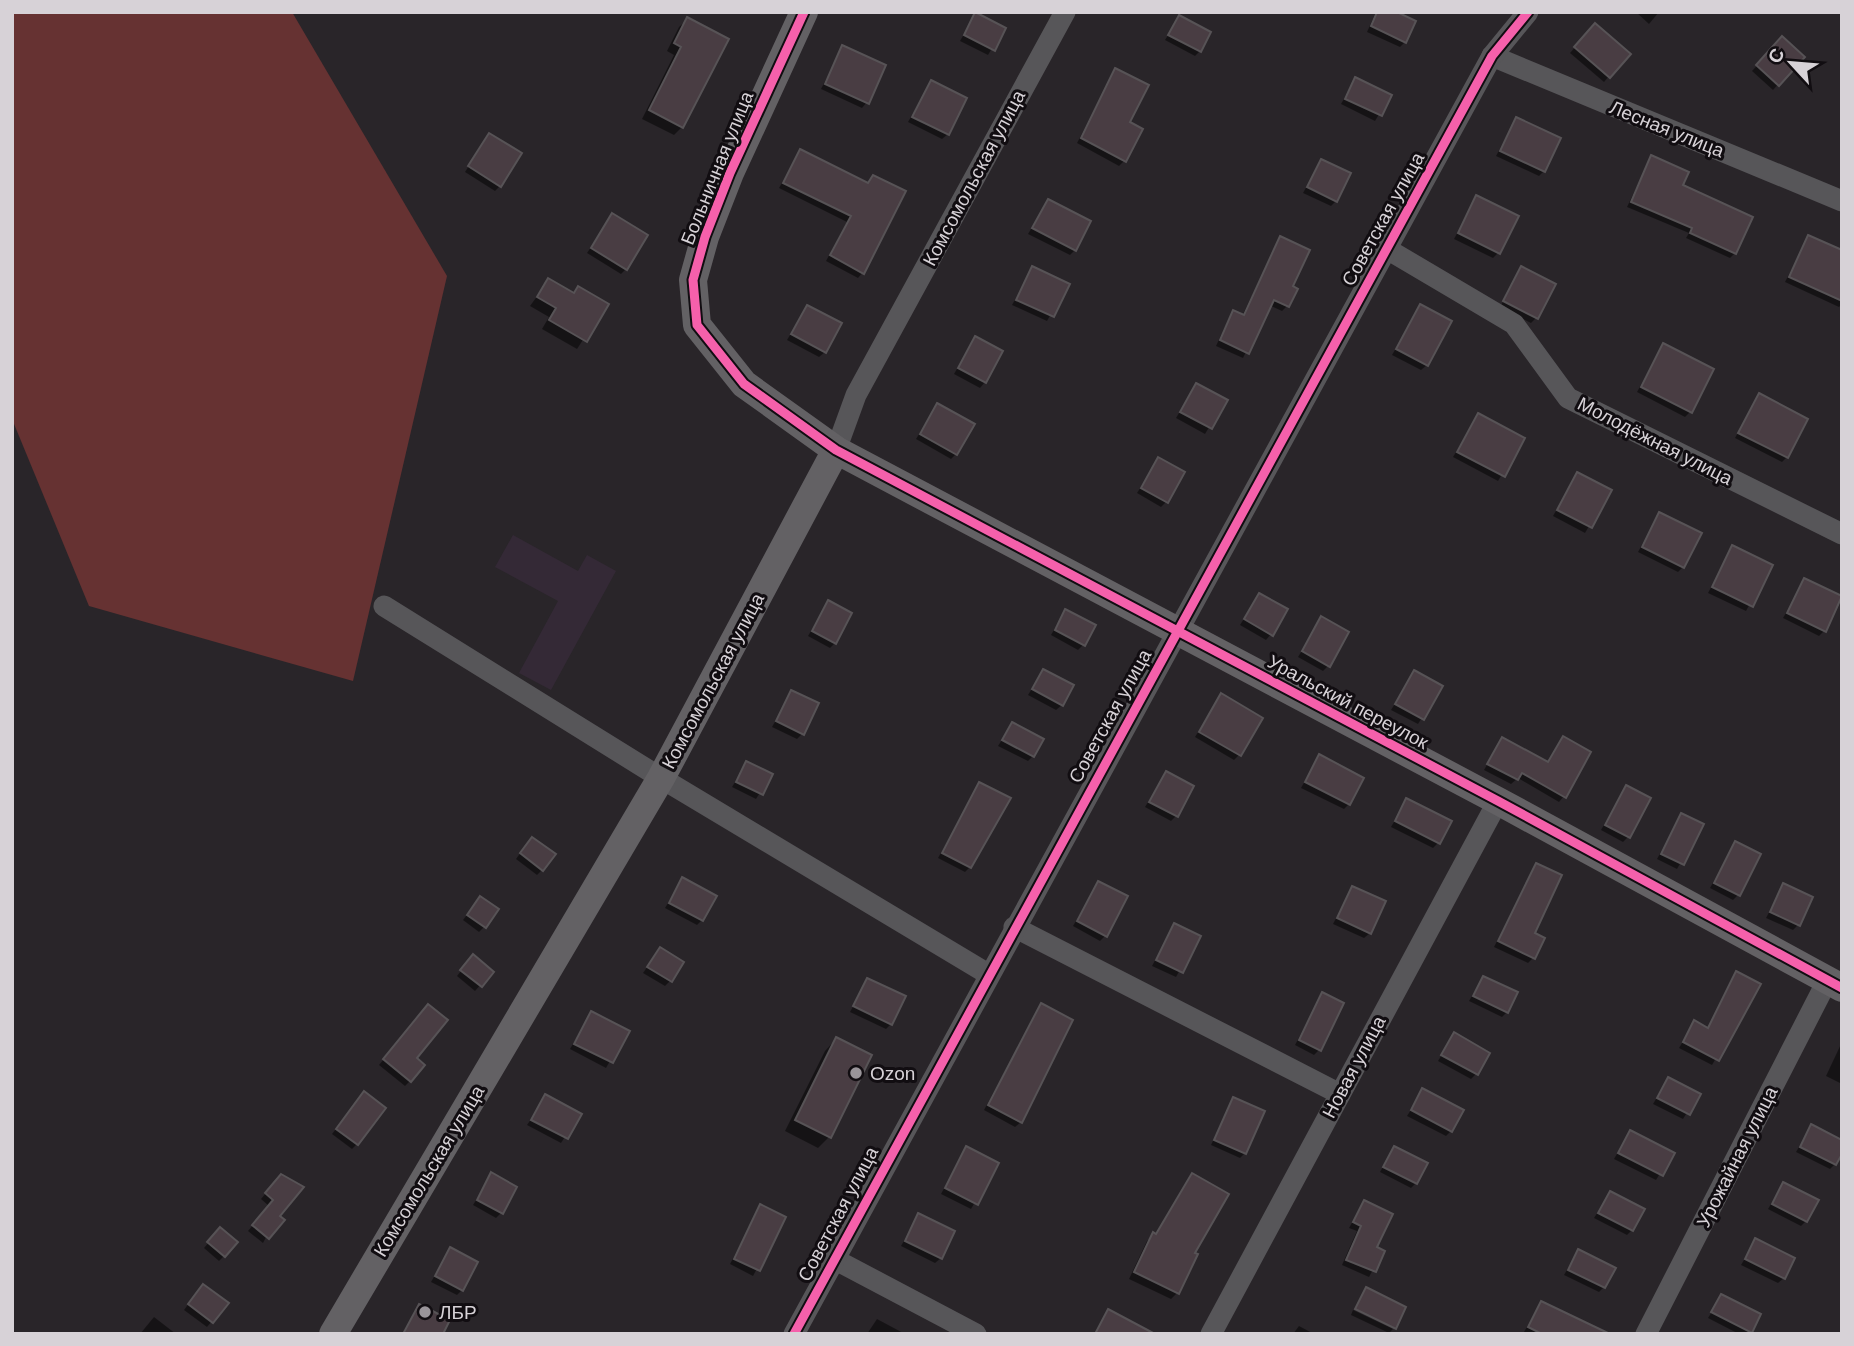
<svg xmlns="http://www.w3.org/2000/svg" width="1854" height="1346" viewBox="0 0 1854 1346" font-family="Helvetica,sans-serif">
<rect width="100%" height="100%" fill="#292529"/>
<polygon fill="#342936" points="513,535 578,571 587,555 616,571 551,690 519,673 558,601 495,567"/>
<polygon fill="#663232" points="12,12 292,12 447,276 353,681 89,606 12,419"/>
<g fill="#0007">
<polygon points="1376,12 1392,12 1405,42 1400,47 1367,32"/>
<polygon points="1636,12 1659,12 1649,24"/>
<polygon points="976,14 1004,28 988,55 960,41"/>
<polygon points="1179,18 1200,51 1195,56 1165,40"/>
<polygon points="688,19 682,127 674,135 642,119 674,55 667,51 679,27"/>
<polygon points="1590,30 1628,54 1604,82 1570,53"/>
<polygon points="1782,39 1803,57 1773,90 1752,71"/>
<polygon points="843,47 867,102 862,108 821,89"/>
<polygon points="1116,70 1128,123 1124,161 1119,166 1077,143"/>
<polygon points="1355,80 1390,96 1375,121 1341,104"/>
<polygon points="931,82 948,134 942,139 908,122"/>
<polygon points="1516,119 1544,171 1539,176 1496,156"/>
<polygon points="489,135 500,186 495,191 465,172"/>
<polygon points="800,152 867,184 873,177 863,272 858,278 826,261 847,222 779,188"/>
<polygon points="1651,157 1681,186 1735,253 1730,258 1686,238 1689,233 1627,207"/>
<polygon points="1321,161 1336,201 1331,206 1303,193"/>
<polygon points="1477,197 1498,253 1493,258 1454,239"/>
<polygon points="1048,201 1075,250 1070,255 1028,234"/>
<polygon points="612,216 626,269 621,274 587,253"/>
<polygon points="1809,237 1842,252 1842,304 1839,307 1785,282"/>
<polygon points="1280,238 1291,287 1287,306 1282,311 1269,305 1243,358 1216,346 1229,318 1234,312 1242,316"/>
<polygon points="1033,268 1067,285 1047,321 1012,305"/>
<polygon points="1522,268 1536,318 1531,323 1500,307"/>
<polygon points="549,280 572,294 578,288 606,305 577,349 542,329 549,317 530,306"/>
<polygon points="807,307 825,352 819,357 787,340"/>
<polygon points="1420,307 1427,365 1421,370 1392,355"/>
<polygon points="975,338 985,382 980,388 954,374"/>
<polygon points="1663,345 1690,412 1685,417 1637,392"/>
<polygon points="1196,385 1225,401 1205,434 1176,418"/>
<polygon points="1759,396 1787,457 1782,462 1735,438"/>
<polygon points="937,405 956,454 951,459 916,439"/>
<polygon points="1478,416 1523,439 1498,481 1453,457"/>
<polygon points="1159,459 1166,502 1161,507 1137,493"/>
<polygon points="1577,474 1610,490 1585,533 1553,516"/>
<polygon points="1659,514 1683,567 1678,572 1638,552"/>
<polygon points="1733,547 1771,565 1746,611 1708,593"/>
<polygon points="1805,580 1824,631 1819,636 1783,618"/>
<polygon points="1259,595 1271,634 1266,640 1240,625"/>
<polygon points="828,603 835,643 830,648 808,636"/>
<polygon points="1065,611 1083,645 1078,650 1051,635"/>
<polygon points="1322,619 1328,666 1323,671 1298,657"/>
<polygon points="1043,671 1062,705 1056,710 1028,695"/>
<polygon points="1415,672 1441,687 1418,724 1391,710"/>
<polygon points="792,692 802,734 797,739 772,727"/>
<polygon points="1221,696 1239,755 1234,760 1195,737"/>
<polygon points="1012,724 1033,756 1028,761 998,746"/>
<polygon points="1563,738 1564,796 1559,802 1518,778 1511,784 1484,770 1502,739 1547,763"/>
<polygon points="1319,756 1349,804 1344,809 1301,788"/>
<polygon points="747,763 771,775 756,799 732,787"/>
<polygon points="1166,773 1176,816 1171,821 1145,807"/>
<polygon points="980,784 970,867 965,872 938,858"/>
<polygon points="1626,787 1628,837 1623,842 1601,830"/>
<polygon points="1407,800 1438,843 1433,848 1391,827"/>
<polygon points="1681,815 1702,825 1677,869 1657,859"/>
<polygon points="1735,843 1738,895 1733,900 1710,888"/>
<polygon points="527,844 542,870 537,875 516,859"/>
<polygon points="1536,865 1533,958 1528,963 1494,947"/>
<polygon points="683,879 702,920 697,925 665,908"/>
<polygon points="1098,883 1105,936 1100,941 1073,926"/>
<polygon points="1783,886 1798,925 1793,930 1766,918"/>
<polygon points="1352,888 1370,933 1364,938 1333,924"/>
<polygon points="480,898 484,927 479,932 463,920"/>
<polygon points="1174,925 1198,937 1176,977 1152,966"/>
<polygon points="660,949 670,981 665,986 643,973"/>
<polygon points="468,962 492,972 475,991 457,976"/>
<polygon points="1736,973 1759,984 1712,1065 1679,1048 1695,1022 1707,1029"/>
<polygon points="1483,978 1507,1012 1502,1017 1469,1001"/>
<polygon points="868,980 891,1024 886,1029 850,1012"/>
<polygon points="1322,995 1319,1050 1314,1055 1295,1045"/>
<polygon points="1041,1005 1021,1122 1015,1127 984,1110"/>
<polygon points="423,1012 410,1081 405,1086 379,1065"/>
<polygon points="591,1013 627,1031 606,1068 570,1049"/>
<polygon points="1454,1035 1476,1074 1471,1079 1438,1061"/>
<polygon points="836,1039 829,1137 818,1148 785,1131 825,1051"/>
<polygon points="1842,1042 1842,1084 1826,1076"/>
<polygon points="1668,1079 1698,1095 1683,1119 1653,1104"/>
<polygon points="1423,1091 1451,1131 1446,1136 1407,1116"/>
<polygon points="546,1097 579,1115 561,1143 527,1125"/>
<polygon points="359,1099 357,1144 352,1149 332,1134"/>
<polygon points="1233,1099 1245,1153 1240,1158 1211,1145"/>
<polygon points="1811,1127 1835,1164 1830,1169 1796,1152"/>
<polygon points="1630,1132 1672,1154 1656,1180 1614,1159"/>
<polygon points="966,1148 997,1164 971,1209 941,1194"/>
<polygon points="1394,1148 1416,1183 1411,1188 1380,1172"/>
<polygon points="492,1175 501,1213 496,1218 473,1205"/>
<polygon points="1192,1175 1193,1254 1177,1293 1171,1299 1129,1279 1147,1241 1155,1235"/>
<polygon points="276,1181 277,1216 263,1243 248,1231 269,1206 261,1199"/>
<polygon points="1783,1184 1806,1221 1801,1226 1768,1209"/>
<polygon points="1610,1193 1632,1230 1627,1235 1594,1218"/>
<polygon points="1364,1202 1374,1248 1383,1251 1369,1277 1342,1265 1357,1231 1349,1228"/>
<polygon points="761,1206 784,1218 753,1276 730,1264"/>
<polygon points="919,1215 941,1258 935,1263 901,1246"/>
<polygon points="215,1235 224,1256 219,1261 204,1248"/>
<polygon points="1756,1240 1784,1278 1778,1283 1741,1265"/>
<polygon points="450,1249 462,1290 457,1295 431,1282"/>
<polygon points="1578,1251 1604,1287 1599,1292 1564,1275"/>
<polygon points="198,1291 226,1304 207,1327 184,1310"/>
<polygon points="1722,1296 1750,1332 1749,1334 1739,1334 1708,1318"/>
<polygon points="1541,1303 1580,1334 1524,1332"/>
<polygon points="419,1306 441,1334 402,1334"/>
<polygon points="1353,1310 1393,1329 1389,1333 1351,1315"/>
<polygon points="154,1317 176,1334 140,1334"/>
<polygon points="877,1319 905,1334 867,1334"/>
<polygon points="1299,1326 1314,1334 1293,1334"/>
</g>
<g fill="#493d43" stroke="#575356" stroke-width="2">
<polygon points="975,12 1006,28 995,51 964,35"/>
<polygon points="1377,12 1397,12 1416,21 1406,43 1371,26"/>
<polygon points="1179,15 1211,32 1201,52 1168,35"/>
<polygon points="687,17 729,39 683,128 649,110 681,47 674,43"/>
<polygon points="1595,23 1631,54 1610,78 1574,47"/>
<polygon points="1782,36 1805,57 1779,86 1756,65"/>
<polygon points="842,45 886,65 869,104 825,84"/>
<polygon points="1115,68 1149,85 1130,122 1143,129 1126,162 1081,138"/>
<polygon points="1355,77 1392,95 1382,116 1345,99"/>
<polygon points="931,80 967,98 949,135 912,117"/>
<polygon points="1516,117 1561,138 1545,172 1500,151"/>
<polygon points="489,133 522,153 501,187 468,166"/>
<polygon points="800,149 868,183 873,175 906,191 864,274 830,255 851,216 783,183"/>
<polygon points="1651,155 1689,172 1683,185 1753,217 1736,254 1690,233 1692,228 1631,202"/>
<polygon points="1321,159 1351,173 1337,202 1307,187"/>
<polygon points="1476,195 1519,216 1500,254 1458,233"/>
<polygon points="1048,199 1091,221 1076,251 1032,228"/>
<polygon points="612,213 648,235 627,270 591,248"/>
<polygon points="1808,235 1842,250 1842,301 1789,277"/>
<polygon points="1280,236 1310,250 1293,286 1298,289 1289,307 1274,300 1249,354 1220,340 1233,310 1244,315"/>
<polygon points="1032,266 1070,284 1054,317 1016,300"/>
<polygon points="1521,266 1556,284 1538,319 1503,301"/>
<polygon points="548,278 574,293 578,286 609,304 587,342 549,320 556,308 537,297"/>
<polygon points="1420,304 1452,321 1428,366 1396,349"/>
<polygon points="807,305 842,323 826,353 791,334"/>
<polygon points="975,336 1003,351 986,383 958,368"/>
<polygon points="1663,343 1714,369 1692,413 1641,387"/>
<polygon points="1196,383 1228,400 1212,429 1180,412"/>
<polygon points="1759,393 1808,419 1788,458 1738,433"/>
<polygon points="937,403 975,424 957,455 920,434"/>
<polygon points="1478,413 1525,438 1505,477 1457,452"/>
<polygon points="1158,457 1185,472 1168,503 1141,488"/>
<polygon points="1577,472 1612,490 1592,528 1557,510"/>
<polygon points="1659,512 1702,533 1684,568 1642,547"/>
<polygon points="1732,545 1773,565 1753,607 1712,587"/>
<polygon points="1804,578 1842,596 1826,632 1787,613"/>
<polygon points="1259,593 1288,609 1273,636 1244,619"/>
<polygon points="828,600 852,613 836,644 812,631"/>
<polygon points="1065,609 1096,625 1085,646 1055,630"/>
<polygon points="1321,616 1349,632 1330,667 1302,651"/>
<polygon points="1043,669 1074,685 1063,706 1032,689"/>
<polygon points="1414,670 1443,686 1424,720 1395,704"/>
<polygon points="791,690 819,703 804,735 776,721"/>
<polygon points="1221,693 1263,718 1241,756 1199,732"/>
<polygon points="1012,722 1044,739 1034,757 1002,740"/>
<polygon points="1563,736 1591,752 1566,798 1522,773 1518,780 1487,764 1502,737 1548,762"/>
<polygon points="1319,754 1364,778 1350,805 1305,782"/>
<polygon points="746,761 773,774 763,795 736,782"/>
<polygon points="1166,771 1194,786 1178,817 1149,802"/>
<polygon points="979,782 1011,798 971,868 942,853"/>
<polygon points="1626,785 1651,798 1630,838 1605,825"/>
<polygon points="1406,798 1452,821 1440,844 1395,821"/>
<polygon points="1681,813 1704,824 1684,865 1661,854"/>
<polygon points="532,837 556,854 543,871 520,853"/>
<polygon points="1735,841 1761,854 1740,896 1714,883"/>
<polygon points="1536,863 1562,875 1535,933 1545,938 1535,959 1498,941"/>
<polygon points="682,877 717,896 703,921 669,903"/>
<polygon points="1098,881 1128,896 1107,937 1077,921"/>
<polygon points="1783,883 1813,897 1800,926 1770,912"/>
<polygon points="1352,886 1386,901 1371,934 1337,918"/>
<polygon points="480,896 499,909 486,928 467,915"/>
<polygon points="1174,923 1201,936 1183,973 1156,960"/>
<polygon points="660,947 684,962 672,982 647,967"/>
<polygon points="473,954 494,972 482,987 460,970"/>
<polygon points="1736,971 1761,984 1719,1061 1683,1042 1694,1020 1708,1028"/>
<polygon points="1483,976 1518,992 1508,1013 1473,996"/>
<polygon points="867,978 906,996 892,1025 853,1006"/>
<polygon points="1322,992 1344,1003 1321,1051 1299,1040"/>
<polygon points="1041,1003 1073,1020 1022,1123 988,1105"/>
<polygon points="428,1004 448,1020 417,1058 425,1065 411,1082 383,1059"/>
<polygon points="591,1011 630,1031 613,1063 574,1044"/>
<polygon points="1454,1032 1490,1053 1478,1075 1441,1055"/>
<polygon points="836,1037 872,1055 831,1138 795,1120"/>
<polygon points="1668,1077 1701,1094 1690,1115 1657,1098"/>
<polygon points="1422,1088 1464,1110 1452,1132 1411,1110"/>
<polygon points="364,1091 386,1108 358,1145 336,1129"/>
<polygon points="545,1094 582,1114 568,1139 531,1120"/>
<polygon points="1233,1097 1265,1111 1246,1154 1214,1140"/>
<polygon points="1811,1124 1842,1140 1842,1154 1836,1165 1800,1147"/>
<polygon points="1630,1130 1675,1153 1663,1176 1618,1153"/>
<polygon points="966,1146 999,1163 978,1205 945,1188"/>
<polygon points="1394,1146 1428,1163 1417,1184 1383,1167"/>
<polygon points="491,1172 517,1187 503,1214 477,1200"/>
<polygon points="1192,1173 1229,1194 1195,1253 1198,1254 1179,1294 1134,1272 1153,1232 1156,1234"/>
<polygon points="281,1174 304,1187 280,1216 285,1220 269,1239 252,1225 273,1200 265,1193"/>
<polygon points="1783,1182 1819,1200 1807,1222 1772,1204"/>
<polygon points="1610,1191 1645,1209 1633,1231 1598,1213"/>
<polygon points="1364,1200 1393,1214 1377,1247 1385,1251 1376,1272 1346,1260 1361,1226 1353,1222"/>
<polygon points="760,1204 786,1217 760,1271 734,1259"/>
<polygon points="918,1213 955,1231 942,1259 905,1241"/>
<polygon points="220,1227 238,1242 225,1257 207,1242"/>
<polygon points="1755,1238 1795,1258 1785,1279 1745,1259"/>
<polygon points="450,1247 478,1262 463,1291 435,1276"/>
<polygon points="1578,1249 1616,1268 1605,1288 1568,1270"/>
<polygon points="203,1284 229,1303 213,1323 188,1304"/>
<polygon points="1366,1287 1406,1307 1396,1329 1355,1309"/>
<polygon points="1721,1294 1761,1314 1752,1333 1711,1312"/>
<polygon points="1541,1301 1610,1334 1542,1334 1528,1327"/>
<polygon points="419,1304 450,1320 443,1334 403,1334"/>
<polygon points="1108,1309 1155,1334 1095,1334"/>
</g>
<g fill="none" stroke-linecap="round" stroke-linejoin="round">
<g stroke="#575659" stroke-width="21">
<polyline points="1492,56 1842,201"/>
<polyline points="1387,249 1514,324 1568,398 1842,534"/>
<polyline points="836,450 856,395 1065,12"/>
<polyline points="384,606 661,778 988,974"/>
<polyline points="1014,927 1340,1094"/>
<polyline points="834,1259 976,1334"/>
<polyline points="794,1334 1492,56 1528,12"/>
<polyline points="1211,1334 1498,801"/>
<polyline points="1646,1334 1827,981"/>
</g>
<g stroke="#636164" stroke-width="28">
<polyline points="804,12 730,173 705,237 693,280 697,325 744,384 836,450 1498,801 1842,988"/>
<polyline points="333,1334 661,778 836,450"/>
</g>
<defs>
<g id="cycleway">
<polyline points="804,12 730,173 705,237 693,280 697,325 744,384 836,450 1498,801 1842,988"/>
<polyline points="794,1334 1492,56 1528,12"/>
</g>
</defs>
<use href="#cycleway" stroke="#110d11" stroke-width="13"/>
<use href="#cycleway" stroke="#f560ab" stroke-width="9"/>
</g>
<g fill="#9a959a" stroke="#110d11" stroke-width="2.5">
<circle cx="856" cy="1073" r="7"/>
<circle cx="425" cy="1312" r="7"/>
</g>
<g text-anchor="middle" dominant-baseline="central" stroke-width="6" stroke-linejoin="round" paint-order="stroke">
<g font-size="19" fill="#d7d2d7" stroke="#110d11">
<text transform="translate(1667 129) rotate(22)">Лесная улица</text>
<text transform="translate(717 168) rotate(-68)">Больничная улица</text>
<text transform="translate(974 178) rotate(-62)">Комсомольская улица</text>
<text transform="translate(1383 219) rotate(-61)">Советская улица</text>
<text transform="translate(1655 441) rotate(27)">Молодёжная улица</text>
<text transform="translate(713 681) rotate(-62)">Комсомольская улица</text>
<text transform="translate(1348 702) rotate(28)">Уральский переулок</text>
<text transform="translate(1110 716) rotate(-61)">Советская улица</text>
<text transform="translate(1354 1067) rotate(-62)">Новая улица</text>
<text transform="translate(1737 1157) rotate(-63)">Урожайная улица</text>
<text transform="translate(429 1171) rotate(-59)">Комсомольская улица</text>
<text transform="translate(838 1214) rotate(-62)">Советская улица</text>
</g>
<g font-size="19" fill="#d7d2d7" stroke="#110d11" text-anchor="start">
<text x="870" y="1073">Ozon</text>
<text x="439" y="1312">ЛБР</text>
</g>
</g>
<rect width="1854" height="1346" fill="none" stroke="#d7d2d7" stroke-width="28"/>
<g transform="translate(1791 63) rotate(296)" stroke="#110d11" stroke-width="5" paint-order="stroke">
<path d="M0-5L12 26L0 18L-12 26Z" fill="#d7d2d7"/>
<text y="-10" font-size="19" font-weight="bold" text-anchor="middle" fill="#d7d2d7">С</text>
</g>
</svg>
